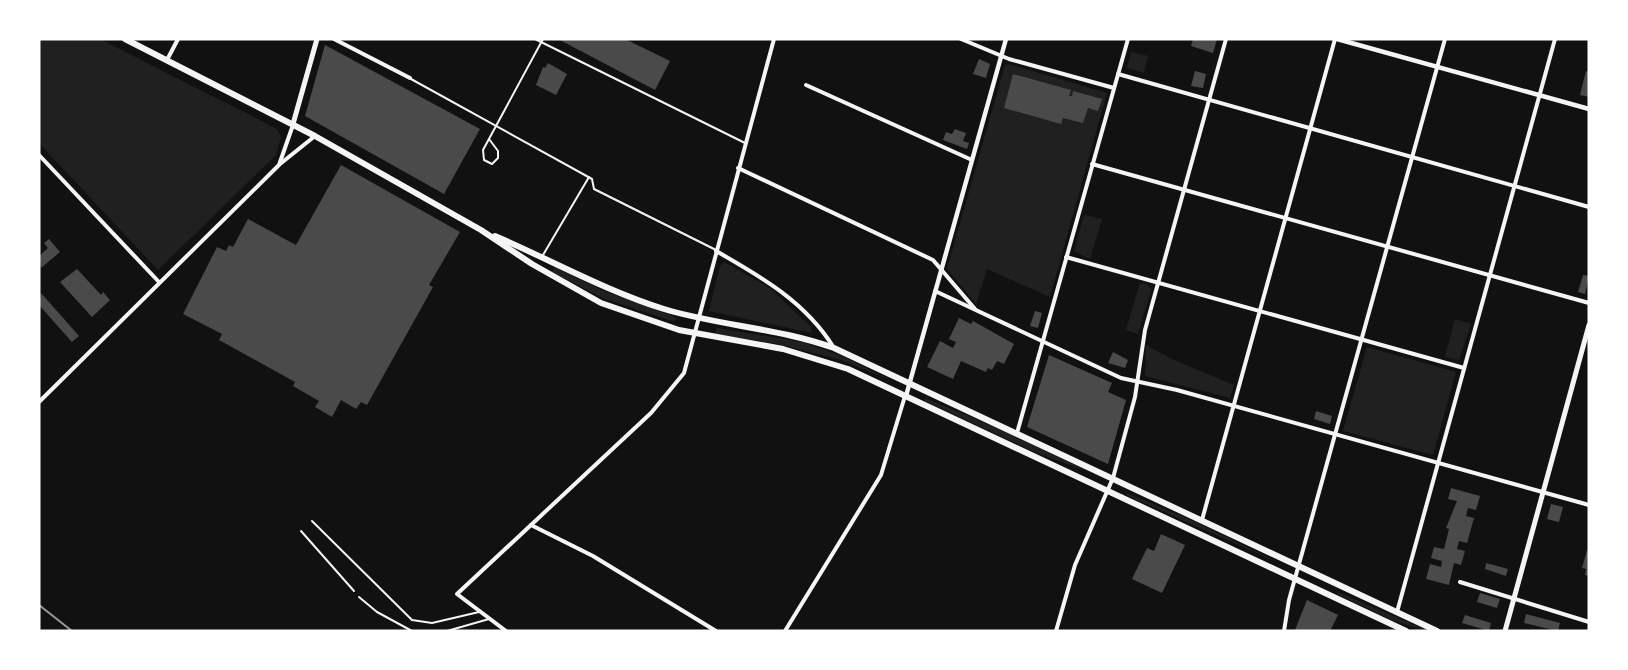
<svg xmlns="http://www.w3.org/2000/svg" width="1628" height="670" viewBox="0 0 1628 670" font-family="Figtree,sans-serif">
<rect width="100%" height="100%" fill="#111"/>
<g fill="#202020">
<polygon points="39,39 100,39 277,129 281,137 276,155 158,270 39,143"/>
<polygon points="1131,52 1148,56 1144,73 1127,68"/>
<polygon points="1009,64 1107,93 1050,297 987,269 976,304 947,269 1005,65"/>
<polygon points="1084,215 1102,219 1090,259 1074,251"/>
<polygon points="724,262 770,288 811,327 812,333 709,311 720,266"/>
<polygon points="555,267 606,292 673,316 677,320 672,321 605,299 552,272"/>
<polygon points="1140,283 1147,284 1151,290 1138,334 1126,330"/>
<polygon points="1455,319 1471,324 1459,360 1445,357"/>
<polygon points="717,328 803,342 844,357 892,381 841,360 778,344 717,334 715,332"/>
<polygon points="1146,345 1174,360 1234,385 1230,398 1145,376"/>
<polygon points="1367,347 1456,372 1433,455 1343,431"/>
<polygon points="925,398 1002,430 1091,473 1037,453 925,401"/>
<polygon points="1127,493 1198,523 1279,563 1126,495"/>
<polygon points="1338,592 1428,631 1394,621 1337,594"/>
</g>
<g fill="#4a4a4a">
<polygon points="558,39 625,39 670,61 655,90"/>
<polygon points="1193,39 1217,39 1213,53 1191,46"/>
<polygon points="325,45 480,129 444,194 305,116"/>
<polygon points="979,59 990,64 986,78 973,74"/>
<polygon points="548,63 567,74 556,95 536,85 543,67 545,68"/>
<polygon points="1195,71 1206,74 1203,88 1191,86"/>
<polygon points="1586,71 1589,72 1589,97 1580,95"/>
<polygon points="1013,74 1071,90 1069,96 1072,96 1073,91 1102,99 1098,111 1088,108 1083,123 1063,118 1061,124 1004,108"/>
<polygon points="955,129 966,133 963,141 969,143 967,149 943,140 946,132 952,134"/>
<polygon points="341,165 460,232 429,285 433,287 367,405 361,402 356,409 341,400 332,417 315,407 319,401 293,386 295,382 219,340 222,334 183,314 217,247 226,251 229,245 233,247 248,219 296,245"/>
<polygon points="49,239 60,252 41,268 39,256 48,248 44,243"/>
<polygon points="77,269 101,295 103,292 110,300 92,317 60,282"/>
<polygon points="1583,275 1589,276 1585,294 1578,292"/>
<polygon points="41,293 79,336 72,342 39,305"/>
<polygon points="1035,311 1042,313 1038,328 1030,326"/>
<polygon points="959,318 971,324 973,321 1014,344 1004,364 997,361 992,370 988,368 986,372 961,361 953,379 927,367 940,341 953,348 956,342 949,339"/>
<polygon points="1113,352 1128,360 1125,368 1108,363"/>
<polygon points="1049,355 1112,383 1108,392 1126,400 1108,464 1027,427"/>
<polygon points="1316,411 1332,416 1330,424 1314,419"/>
<polygon points="1451,488 1480,496 1476,510 1468,508 1466,516 1474,518 1467,543 1459,541 1457,549 1465,551 1461,565 1454,563 1449,585 1426,579 1430,564 1441,567 1442,561 1431,558 1434,547 1444,549 1449,529 1446,528 1457,501 1448,499"/>
<polygon points="1551,504 1563,507 1559,522 1547,519"/>
<polygon points="1161,534 1185,545 1162,593 1132,579 1147,548 1154,551"/>
<polygon points="1587,550 1589,550 1589,576 1585,575 1586,569 1582,568"/>
<polygon points="1486,563 1508,569 1506,576 1485,569"/>
<polygon points="1480,593 1500,599 1497,608 1477,602"/>
<polygon points="1307,600 1338,615 1330,631 1295,630"/>
<polygon points="1526,614 1560,623 1558,631 1524,623"/>
<polygon points="1465,615 1491,623 1489,631 1462,623"/>
</g>
<g fill="none" stroke-linecap="round" stroke-linejoin="round">
<g stroke="#f5f5f5" stroke-width="2">
<polyline points="535,39 745,143"/>
<polyline points="411,79 592,179 594,189 716,250"/>
<polyline points="489,139 498,151 498,158 492,164 484,160 483,150 543,39"/>
<polyline points="543,255 589,177"/>
<polyline points="312,521 412,620 432,623 479,612"/>
<polyline points="301,531 354,591"/>
<polyline points="359,597 377,612 412,631"/>
<polyline points="447,631 489,619"/>
</g>
<g stroke="#f5f5f5" stroke-width="4">
<polyline points="334,39 410,78"/>
<polyline points="961,39 1009,59 1114,88"/>
<polyline points="167,60 178,39"/>
<polyline points="1118,74 1589,207"/>
<polyline points="806,85 972,160"/>
<polyline points="39,155 159,282"/>
<polyline points="280,164 315,136"/>
<polyline points="1092,164 1589,303"/>
<polyline points="738,168 933,260 975,309"/>
<path d="M 716,251 C 760,276 806,302 834,348"/>
<polyline points="1066,257 1464,368"/>
<polyline points="935,291 1121,378 1177,390 1589,505"/>
<polyline points="39,402 279,165 293,125"/>
<polyline points="1017,433 1128,39"/>
<polyline points="1202,520 1335,39"/>
<polyline points="531,525 593,556 716,631"/>
<polyline points="1460,582 1589,622"/>
<polyline points="1397,612 1555,39"/>
<polyline points="506,631 457,594 651,413 684,373 774,39"/>
<polyline points="785,631 881,475 905,396"/>
<polyline points="1056,631 1075,565 1113,478 1135,397 1145,330 1226,39"/>
<polyline points="1284,631 1289,600 1445,39"/>
</g>
<g stroke="#f5f5f5" stroke-width="4.5">
<polyline points="1337,39 1589,109"/>
<polyline points="906,396 1006,39"/>
</g>
<g stroke="#f5f5f5" stroke-width="5">
<polyline points="293,124 317,39"/>
<polyline points="1505,631 1589,325"/>
</g>
<g stroke="#f5f5f5" stroke-width="6">
<polyline points="125,39 315,136 481,230 532,264 601,303 679,330 783,349 848,369 1406,631"/>
<path d="M 495,236 C 551,260 606,291 664,309 C 720,326 779,328 834,348 L 1437,631"/>
</g>
<polyline stroke="#9a9a9a" stroke-width="2" points="39,605 72,631"/>
</g>
<rect width="1628" height="670" fill="none" stroke="#ffffff" stroke-width="81"/>
</svg>
